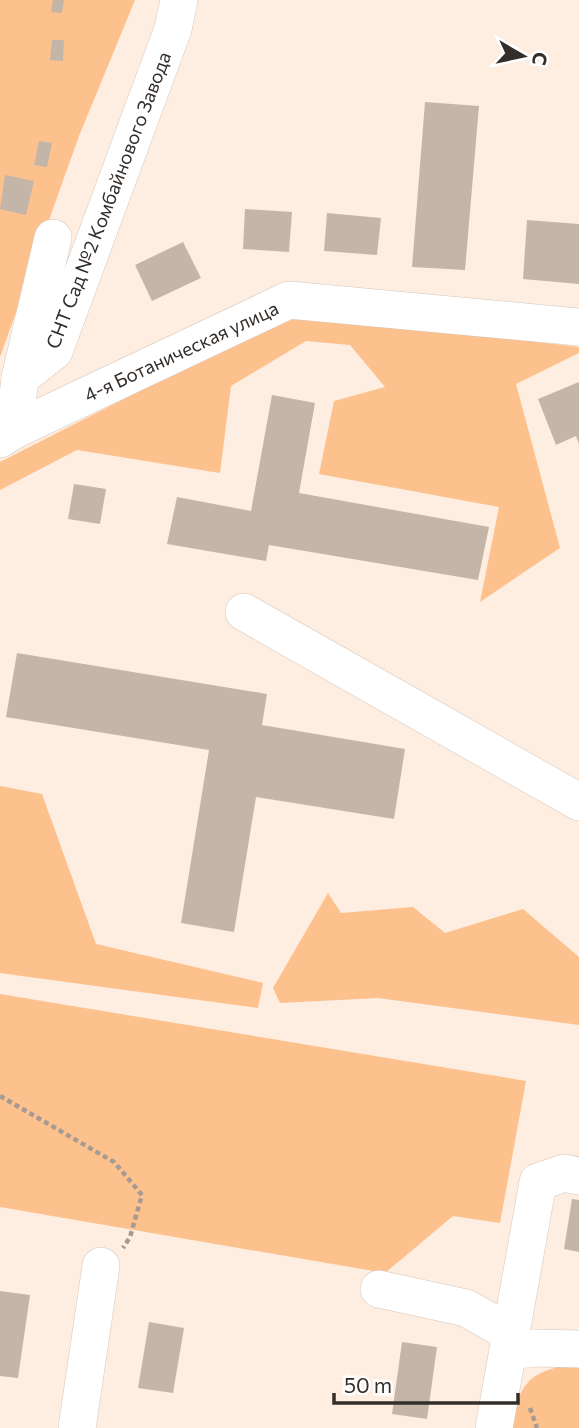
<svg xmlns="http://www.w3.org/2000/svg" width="579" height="1428" viewBox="0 0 579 1428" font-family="Commissioner,sans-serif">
<rect width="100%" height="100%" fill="#fdeee1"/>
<g fill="#fdc18d">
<polygon points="0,0 135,0 79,136 0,357"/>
<polygon points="293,313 579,347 579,353 516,384 560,548 480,602 499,507 319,474 334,401 385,387 350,345 306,341 231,386 220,473 77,450 0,490 0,462"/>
<polygon points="0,786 42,794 96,944 263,983 258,1008 0,973"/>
<polygon points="328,893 341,913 413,907 445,933 523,909 579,957 579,1025 378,998 280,1003 273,988"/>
<polygon points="0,994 526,1081 500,1223 453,1216 385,1273 0,1207"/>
<path d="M 566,1365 L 579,1365 L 579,1428 L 511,1428 C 519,1388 524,1374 566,1365 Z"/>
</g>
<g fill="#c4b5a9">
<polygon points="53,0 64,0 62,13 51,12"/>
<polygon points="52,40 64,40 63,61 50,60"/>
<polygon points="425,102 479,106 465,270 412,267"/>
<polygon points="39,141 52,143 47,167 34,165"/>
<polygon points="5,175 34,181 26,215 0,209"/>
<polygon points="245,209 292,212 289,252 243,249"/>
<polygon points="327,213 381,218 377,255 324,251"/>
<polygon points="527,220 579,224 579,284 523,279"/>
<polygon points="183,242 201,278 152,301 135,265"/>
<polygon points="579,382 579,444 576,436 556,445 538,399"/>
<polygon points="272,395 315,403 299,493 489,527 478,580 269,545 266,561 167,544 177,497 251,511"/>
<polygon points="74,484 106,489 100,524 68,519"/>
<polygon points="17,653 267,694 262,725 405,749 394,819 256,797 234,932 181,923 209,750 6,717"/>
<polygon points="572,1199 579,1200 579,1252 564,1249"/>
<polygon points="0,1291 30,1295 18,1378 0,1376"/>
<polygon points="149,1322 184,1328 173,1393 138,1388"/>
<polygon points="402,1342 437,1347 427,1419 392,1414"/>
</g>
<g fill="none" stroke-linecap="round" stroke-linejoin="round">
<defs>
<g id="minor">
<polyline points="20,378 53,238"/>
<polyline points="14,430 20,378 54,351 173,29 179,0"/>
<polyline points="0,439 14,430 289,300 579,327"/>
<polyline points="244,612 579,802"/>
<polyline points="379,1289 466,1308 512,1334"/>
<polyline points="509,1351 535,1348 579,1349"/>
<polyline points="77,1428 101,1266"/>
<polyline points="494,1428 538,1182 564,1173 579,1176"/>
</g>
</defs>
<use href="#minor" stroke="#d5c6ba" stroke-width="38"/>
<g stroke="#a69b92" stroke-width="4.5" stroke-dasharray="5 3.5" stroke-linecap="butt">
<polyline points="0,1096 114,1162 142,1195 130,1237 123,1248"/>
<polyline points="530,1408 537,1428"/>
</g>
<use href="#minor" stroke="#fff" stroke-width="37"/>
</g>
<g text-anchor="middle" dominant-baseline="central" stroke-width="6" stroke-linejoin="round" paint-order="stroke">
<g font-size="19" fill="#342e2a" stroke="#fff">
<text transform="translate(108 200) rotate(-69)">СНТ Сад №2 Комбайнового Завода</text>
<text transform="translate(181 351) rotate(-25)">4-я Ботаническая улица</text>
</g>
</g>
<g transform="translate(523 56) rotate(99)" stroke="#ffffff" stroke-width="5" paint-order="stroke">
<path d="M0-5L12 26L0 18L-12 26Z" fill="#342e2a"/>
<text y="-10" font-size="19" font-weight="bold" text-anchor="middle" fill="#342e2a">С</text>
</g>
<path d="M334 1393v10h184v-10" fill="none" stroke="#342e2a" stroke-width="3.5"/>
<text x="344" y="1393" font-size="21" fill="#342e2a" stroke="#ffffff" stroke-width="5" paint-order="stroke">50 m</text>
</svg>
